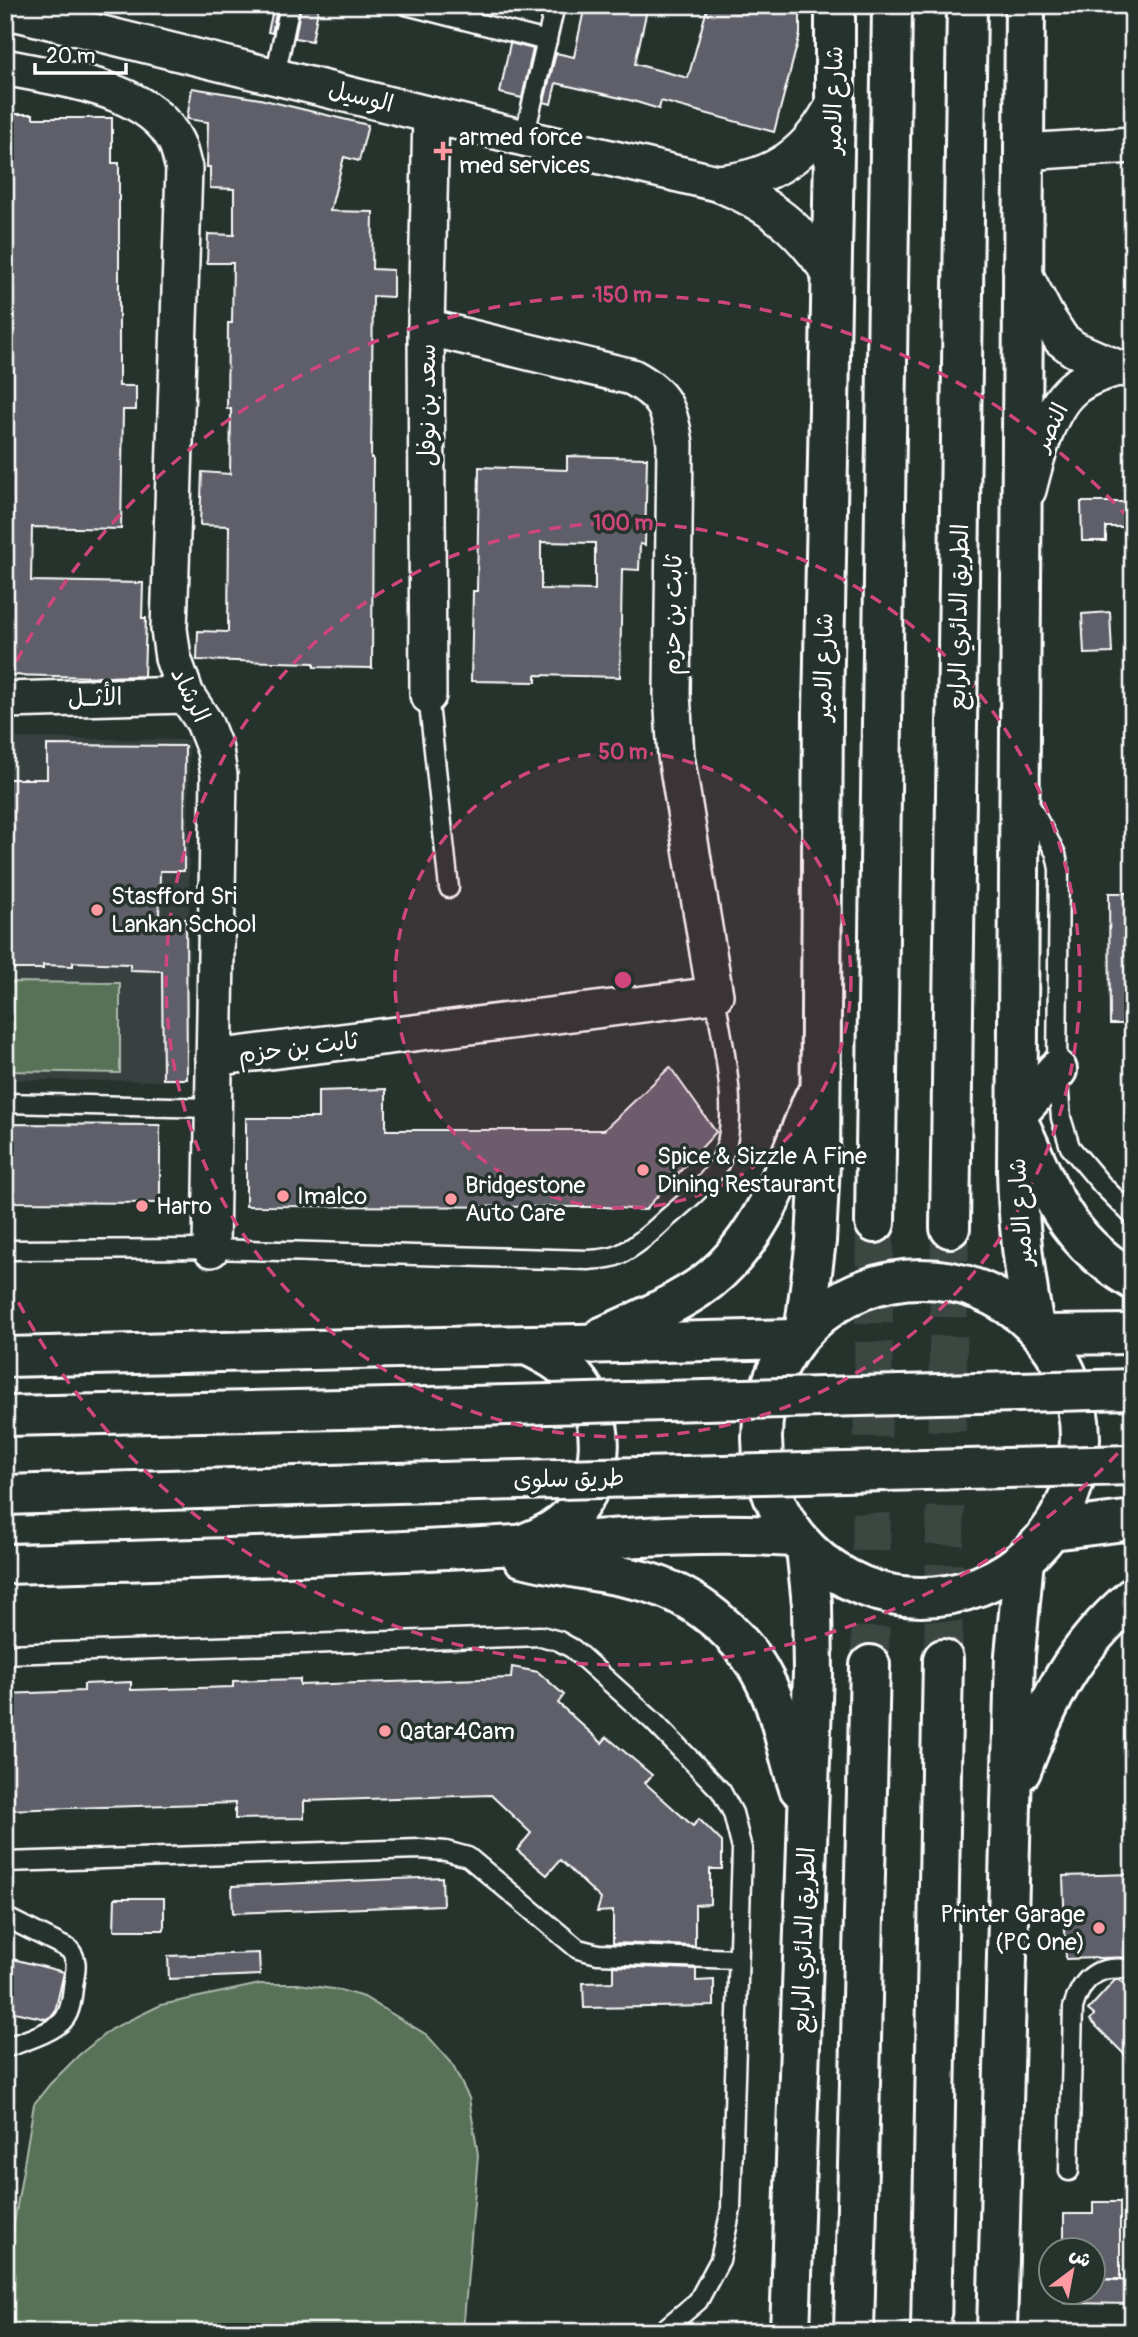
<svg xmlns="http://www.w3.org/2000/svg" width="1138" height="2337" viewBox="0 0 1138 2337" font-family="Pangolin,'Playpen Sans Arabic',sans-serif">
<rect width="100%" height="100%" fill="#26332d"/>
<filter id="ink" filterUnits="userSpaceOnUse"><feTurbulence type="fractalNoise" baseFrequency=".0143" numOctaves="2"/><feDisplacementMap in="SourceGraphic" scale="14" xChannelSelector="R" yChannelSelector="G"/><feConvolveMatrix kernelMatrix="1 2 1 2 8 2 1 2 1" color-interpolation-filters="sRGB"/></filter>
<g filter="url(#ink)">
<polygon fill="#37403f" points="5,738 189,740 189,1081 5,1080"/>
<g fill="#597258" stroke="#acb8ac" stroke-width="2">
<polygon points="5,982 120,983 120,1073 5,1071"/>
<polygon points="260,1984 298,1984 340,1990 364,1997 427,2035 451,2062 469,2098 478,2155 463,2332 5,2332 5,2277 34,2104 50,2084 79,2055 111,2029 161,2005"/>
</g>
<g fill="#5f5e6a" stroke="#fff" stroke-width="2" fill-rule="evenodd">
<polygon points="274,5 278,5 272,33 268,32"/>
<polygon points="301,5 319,5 312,41 295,38"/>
<polygon points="585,5 648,5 635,64 688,78 708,5 800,5 800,34 774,132 661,101 659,109 633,101 556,83 551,104 544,102 556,53 574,57"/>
<polygon points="510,43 533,49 522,98 500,93"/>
<polygon points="192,88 260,99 368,125 359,161 344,157 330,211 373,212 372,269 393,270 393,297 373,296 371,458 373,458 372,668 314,667 314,663 197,660 198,631 228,632 229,526 200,525 202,472 230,474 231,409 227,409 228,323 232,323 233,263 207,263 208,234 234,235 234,189 210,188 210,167 207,167 208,122 187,119"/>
<polygon points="5,114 33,114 33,118 112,118 112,163 119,163 119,386 136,386 136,410 123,410 121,529 32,527 31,581 143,583 142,618 146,618 144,676 99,677 5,675"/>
<path d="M 567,456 L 647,458 L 645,545 L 640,544 L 639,570 L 622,569 L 620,677 L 536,675 L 536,682 L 471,681 L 473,591 L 477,591 L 479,467 L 567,470 ZM 541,542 L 595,543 L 595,590 L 541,589 Z"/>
<polygon points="1081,502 1133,502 1133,527 1106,527 1106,541 1082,541"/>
<polygon points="1110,612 1112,653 1084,654 1082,614"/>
<polygon points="47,745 185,746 184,871 160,871 159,918 186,919 187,1079 163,1079 162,971 130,970 130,964 73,962 73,966 43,965 43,969 5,969 5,779 47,779"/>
<polygon points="1109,893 1133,893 1133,1024 1110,1024"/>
<polygon points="670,1067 716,1132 645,1210 604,1207 246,1206 246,1118 318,1118 318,1091 386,1089 386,1130 604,1130"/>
<polygon points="5,1124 160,1125 160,1203 5,1202"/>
<polygon points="512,1667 538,1672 564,1695 558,1703 602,1743 607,1737 652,1775 645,1783 693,1826 699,1819 722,1842 722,1869 710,1869 710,1904 695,1905 695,1946 613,1943 613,1911 597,1912 601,1899 560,1860 547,1875 517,1850 531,1833 491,1795 304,1801 304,1818 235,1819 235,1803 5,1810 5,1694 84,1691 84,1684 131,1682 131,1690 233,1687 233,1681 300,1679 300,1685 511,1678"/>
<polygon points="1133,1874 1133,1957 1066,1959 1063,1876"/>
<polygon points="442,1877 443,1905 233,1913 232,1886"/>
<polygon points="115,1898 164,1898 164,1930 114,1930"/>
<polygon points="259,1953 260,1975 169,1979 168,1956"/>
<polygon points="5,1957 64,1972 55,2012 53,2015 46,2019 5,2010"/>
<polygon points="613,1966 696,1969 696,1981 714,1980 714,2006 584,2008 583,1983 613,1982"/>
<polygon points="1115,1980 1119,1980 1133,1991 1133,2063 1090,2020 1094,2015 1088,2010"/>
<polygon points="1093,2202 1120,2202 1120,2279 1093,2279 1093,2250 1064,2250 1064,2214 1093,2214"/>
<polygon points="1099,2279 1133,2281 1133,2304 1064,2303 1064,2292 1093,2292 1093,2282 1098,2282"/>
</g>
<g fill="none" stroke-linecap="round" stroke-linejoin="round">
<g stroke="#3c4742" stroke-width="38" stroke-dasharray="38 19" stroke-linecap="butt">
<polyline points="943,1659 950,1228"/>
<polyline points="870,1665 875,1223"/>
</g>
<defs>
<g id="service">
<polyline points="406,5 547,41"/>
<polyline points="275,76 290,5"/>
<polyline points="524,138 555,5"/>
<polyline points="428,695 449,888"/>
<polyline points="1028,801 1056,854 1059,869 1057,1070 1061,1118 1070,1147 1103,1186 1133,1216"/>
<polyline points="5,1103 213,1108"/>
<path d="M 5,1250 L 211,1249 L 589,1260 C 598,1259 608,1259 616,1256 C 635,1248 652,1232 667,1218 C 686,1202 707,1185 719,1164 C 743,1122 722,1042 715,995"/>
<polyline points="5,1654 541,1636 559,1641 573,1649 653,1721 721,1791 733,1813 742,1849 731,2209 720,2260 698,2301 661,2332"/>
<polyline points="5,1862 420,1849 446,1851 468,1857 578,1949 598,1954 737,1959"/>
<path d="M 5,1917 L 69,1949 C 78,1959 76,1968 74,1980 C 72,1993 72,2008 65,2018 C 56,2032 21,2042 5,2048"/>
<path d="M 1069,2171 L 1073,2008 C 1082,1976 1099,1964 1133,1970"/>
</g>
<g id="minor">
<path d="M 5,10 L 524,138 L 717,183 C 770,204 800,228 831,275"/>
<path d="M 5,67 C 59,79 148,86 176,142 C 180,150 181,160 184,168 L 169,629 L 173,658 L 186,695 L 204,722 L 215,750 L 219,775 L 211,1249"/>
<polyline points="1024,152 1133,145"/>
<path d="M 717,183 C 774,179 810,153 835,102"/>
<polyline points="1021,268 1046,316 1061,339 1074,349 1117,368 1129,369"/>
<path d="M 1028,490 C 1036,459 1047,411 1072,389 C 1085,378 1101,373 1117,368"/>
<polyline points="428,695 426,327 431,115"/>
<polyline points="5,700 186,695"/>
<path d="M 214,1058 L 715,995 L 676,756 L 672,694 L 675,444 C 670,409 664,394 632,377 L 426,327"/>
</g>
<g id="secondary">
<path d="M 1025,5 L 1017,1170 C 1018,1223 1024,1274 1034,1326"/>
<polyline points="1017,1114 1057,1070"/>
<path d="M 1022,1130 C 1053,1198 1065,1239 1133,1280"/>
<circle cx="921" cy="1438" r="159"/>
<polyline points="805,1327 816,1241 820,1163 823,711 835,102 835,5"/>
<polyline points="1043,1335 1133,1334"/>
<path d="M 602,1337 C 634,1323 668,1308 697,1289 C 760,1248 786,1166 813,1100"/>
<polyline points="5,1357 796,1339"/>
<polyline points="1052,1530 1133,1520"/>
<path d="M 528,1542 C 543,1536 558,1529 569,1517 C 607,1479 609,1416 573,1376 C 561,1362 545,1354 529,1346"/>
<path d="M 522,1557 C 562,1567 603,1571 643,1581 C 694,1594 742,1634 765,1681 C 782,1714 787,1753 799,1788"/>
<path d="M 5,1564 C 164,1560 323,1556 482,1547 C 586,1541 690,1530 794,1537"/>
<path d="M 1021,1771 C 1048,1700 1073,1648 1133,1597"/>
<polyline points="790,2332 813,1673 812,1604 806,1548"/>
<polyline points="997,2332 1015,1655 1024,1560"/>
</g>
<g id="motorway">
<polyline points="875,1223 892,5"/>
<polyline points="950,1228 967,5"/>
<polyline points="5,1416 391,1408"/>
<polyline points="5,1495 396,1483"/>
<polyline points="854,2332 870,1665"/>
<polyline points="931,2332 943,1659"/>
</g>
</defs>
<use href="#service" stroke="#fff" stroke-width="23"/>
<use href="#minor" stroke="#fff" stroke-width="40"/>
<use href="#secondary" stroke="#fff" stroke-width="44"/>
<use href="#motorway" stroke="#fff" stroke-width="44"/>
<use href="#service" stroke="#26332d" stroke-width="18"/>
<use href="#minor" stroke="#26332d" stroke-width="35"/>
<use href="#secondary" stroke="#26332d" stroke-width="38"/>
<use href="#motorway" stroke="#26332d" stroke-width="38"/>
<defs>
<g id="motorway-bridge">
<polyline points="391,1408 1133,1389"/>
<polyline points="396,1483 1133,1465"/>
</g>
</defs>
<use href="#motorway-bridge" stroke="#fff" stroke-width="44" stroke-linecap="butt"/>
<use href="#motorway-bridge" stroke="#26332d" stroke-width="38"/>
</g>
</g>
<circle cx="623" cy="980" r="228" fill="#ce467c" fill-opacity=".12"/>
<g fill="none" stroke="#ce467c" stroke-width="3.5" stroke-dasharray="12 9">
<circle cx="623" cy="980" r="228"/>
<circle cx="623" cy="980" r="457"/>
<path d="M1132 1438A685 685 0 0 1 7 1280M7 680A685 685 0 0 1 1132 522"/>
</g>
<g fill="#ff9aa2" stroke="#26332d" stroke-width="2.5">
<path d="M439.5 140.5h7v7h7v7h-7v7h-7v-7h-7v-7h7z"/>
<circle cx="97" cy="910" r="7"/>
<circle cx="643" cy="1170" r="7"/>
<circle cx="283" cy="1196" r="7"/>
<circle cx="451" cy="1199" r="7"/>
<circle cx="142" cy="1206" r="7"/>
<circle cx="385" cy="1731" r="7"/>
<circle cx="1099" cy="1928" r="7"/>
</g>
<g text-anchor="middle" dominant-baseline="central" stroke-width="7" stroke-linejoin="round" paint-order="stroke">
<g font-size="24" fill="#fff" stroke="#26332d">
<text transform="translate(361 97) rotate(14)">الوسيل</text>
<text transform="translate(834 100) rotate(-89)">شارع الامير</text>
<text transform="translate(427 405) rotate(-90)">سعد بن نوفل</text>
<text transform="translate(1051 427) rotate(-64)">النصر</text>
<text transform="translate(673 615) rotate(-89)">ثابت بن حزم</text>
<text transform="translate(959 617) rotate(-89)">الطريق الدائري الرابع</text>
<text transform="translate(824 667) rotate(-89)">شارع الامير</text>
<text transform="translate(190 695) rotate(64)">الرشاد</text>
<text transform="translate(95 698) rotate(-2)">الأثــل</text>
<text transform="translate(298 1048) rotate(-7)">ثابت بن حزم</text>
<text transform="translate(1021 1212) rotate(-94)">شارع الامير</text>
<text transform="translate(569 1479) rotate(-1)">طريق سلوى</text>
<text transform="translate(804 1940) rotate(-88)">الطريق الدائري الرابع</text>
</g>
<g font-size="24" fill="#fff" stroke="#26332d" text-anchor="start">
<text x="459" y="137">armed force<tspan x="459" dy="28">med services</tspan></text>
<text x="111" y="896">Stasfford Sri<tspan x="111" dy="28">Lankan School</tspan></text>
<text x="657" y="1156">Spice &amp; Sizzle A Fine<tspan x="657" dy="28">Dining Restaurant</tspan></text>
<text x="465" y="1185">Bridgestone<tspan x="465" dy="28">Auto Care</tspan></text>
<text x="297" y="1196">Imalco</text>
<text x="156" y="1206">Harro</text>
<text x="399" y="1731">Qatar4Cam</text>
<text x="1085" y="1914" text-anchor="end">Printer Garage<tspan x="1085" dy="28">(PC One)</tspan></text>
</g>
</g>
<circle cx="623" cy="980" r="10" fill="#ce467c" stroke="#26332d" stroke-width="3.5"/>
<g font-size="21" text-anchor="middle" font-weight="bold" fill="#ce467c" stroke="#26332d" stroke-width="7" stroke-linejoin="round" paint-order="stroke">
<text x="623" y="302">150 m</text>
<text x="623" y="530">100 m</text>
<text x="623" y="759">50 m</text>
</g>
<rect width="1138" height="2337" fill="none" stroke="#26332d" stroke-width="28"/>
<rect x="14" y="14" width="1110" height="2309" fill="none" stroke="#fff" stroke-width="2.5" filter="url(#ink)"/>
<g transform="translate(1072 2271) rotate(32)"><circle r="33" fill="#26332d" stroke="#7d8581" stroke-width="2"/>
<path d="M0-5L12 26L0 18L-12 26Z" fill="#ff9aa2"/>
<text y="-10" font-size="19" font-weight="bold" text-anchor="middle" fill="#ffffff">ش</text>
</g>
<path d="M35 63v10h91v-10" fill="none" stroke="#ffffff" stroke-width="3.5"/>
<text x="46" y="63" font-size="21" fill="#ffffff" stroke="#26332d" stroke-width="5" paint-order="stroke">20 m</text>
</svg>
